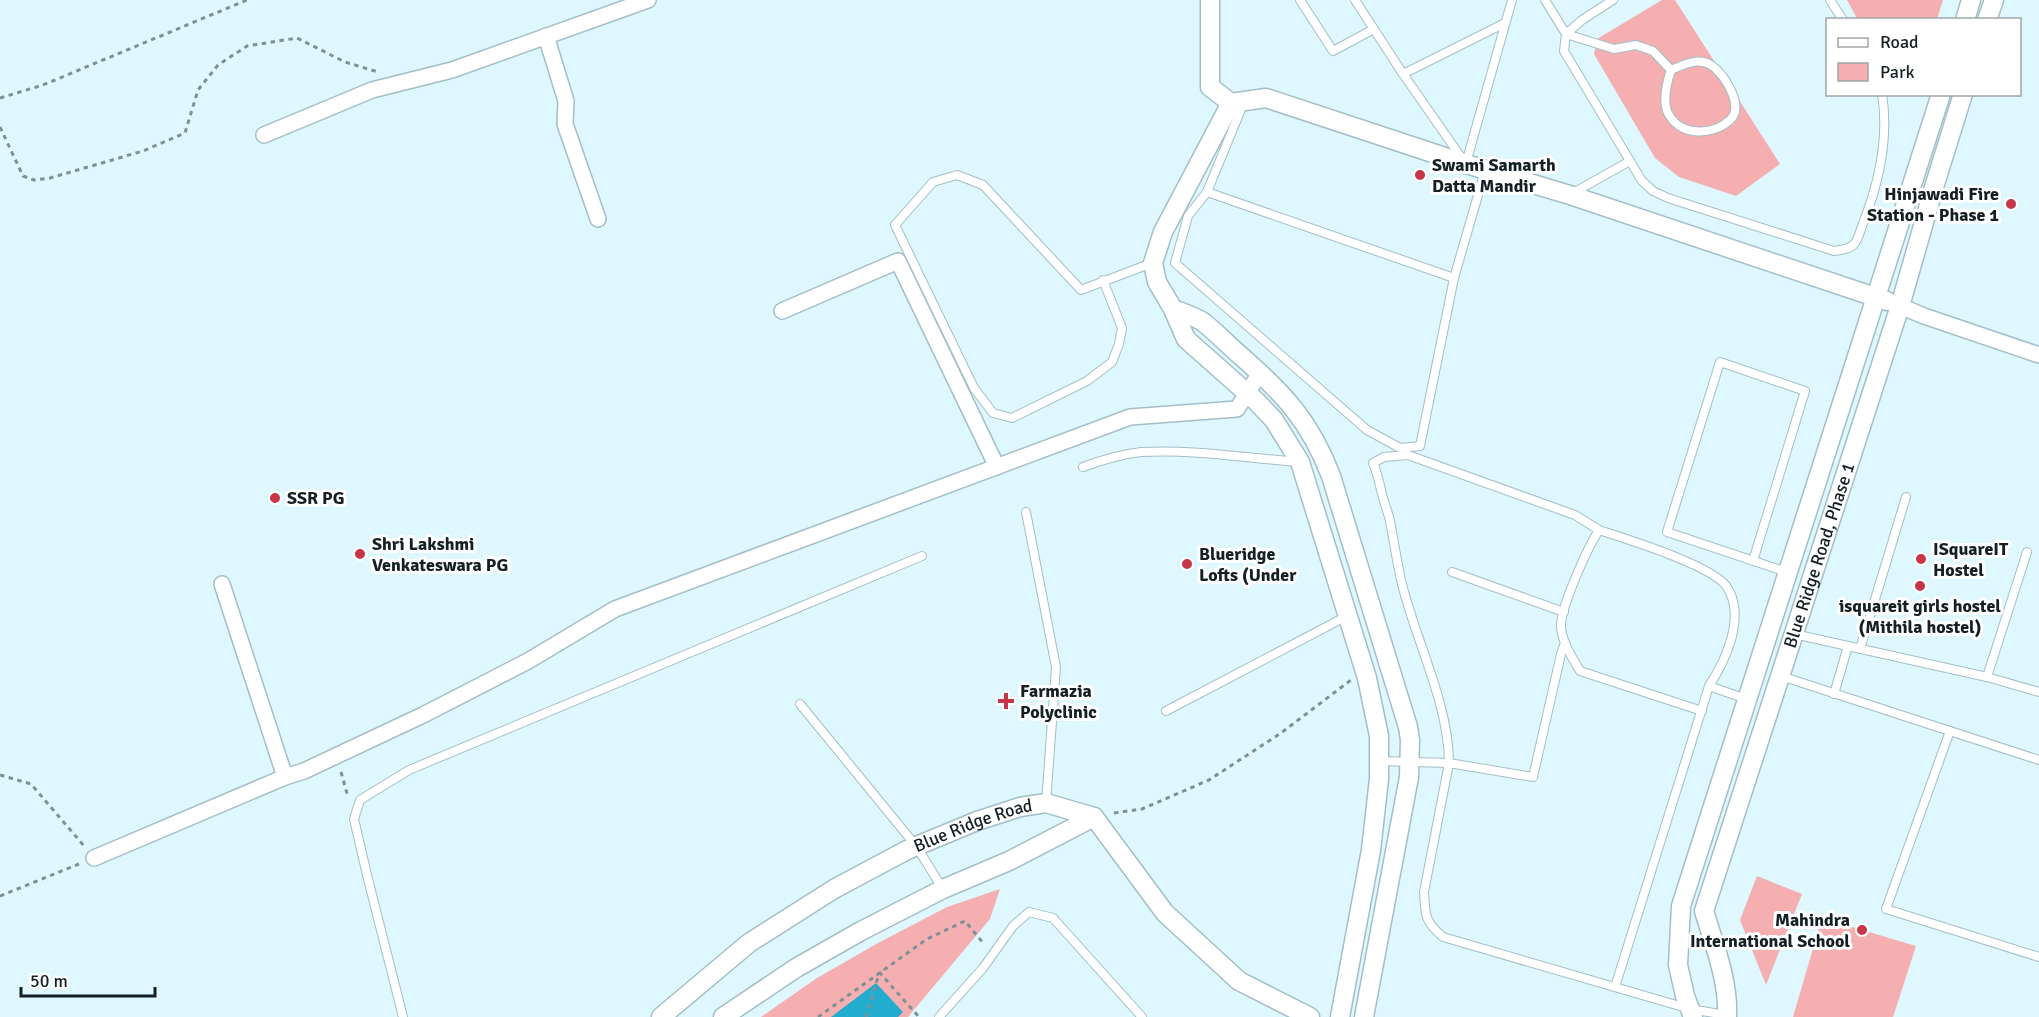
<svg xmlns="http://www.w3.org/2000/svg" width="2039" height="1017" viewBox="0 0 2039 1017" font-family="Signika,sans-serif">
<rect width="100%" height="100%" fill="#dff7ff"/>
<g fill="#f5afb0">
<polygon points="1662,0 1675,0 1780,164 1736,196 1679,177 1655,158 1594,54 1597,39"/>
<polygon points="1847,0 1943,0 1937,19 1858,20"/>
<polygon points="1757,876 1802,894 1766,985 1740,920"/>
<polygon points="1000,889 990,919 908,1017 761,1017 817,978 878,943 947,907"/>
<polygon points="1822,918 1916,946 1893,1017 1793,1017"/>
</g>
<polygon fill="#22acce" points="876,983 903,1012 898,1017 831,1017"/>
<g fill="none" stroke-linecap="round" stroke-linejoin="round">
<defs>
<g id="service">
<polyline points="1300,0 1333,51 1374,29"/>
<polyline points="1355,0 1403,74 1463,160"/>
<path d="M 1545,0 L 1566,34 L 1614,49 L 1636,45 L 1653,51 L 1671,70 C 1667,82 1663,99 1667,111 C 1678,136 1711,137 1730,120 C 1744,107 1727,80 1717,70 C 1703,55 1687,63 1671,70"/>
<path d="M 1613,0 L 1582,20 L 1566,34 L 1564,51 L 1642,181 L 1653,191 L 1668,198 L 1834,251 C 1841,250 1851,249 1855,243 C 1859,238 1861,227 1864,221 C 1879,182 1889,137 1882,94"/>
<polyline points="1830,0 1843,20"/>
<polyline points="1403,74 1505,23"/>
<polyline points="1466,163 1512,0"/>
<polyline points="1207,192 1244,102"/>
<polyline points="1573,193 1630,161"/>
<polyline points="1454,278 1207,192 1188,216 1175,263 1367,430 1400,448 1420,446 1454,278 1485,171"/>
<polyline points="1103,280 1122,328 1119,344 1112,362 1087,381 1012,418 993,413 974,388 895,225 933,182 957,175 983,185 1081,290 1152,263"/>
<path d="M 1083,467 C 1102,460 1122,454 1141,452 C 1192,449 1248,458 1298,462"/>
<polyline points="1026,512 1056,667 1046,803"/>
<polyline points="1753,561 1805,391 1720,362 1667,532 1787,572"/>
<polyline points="1452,572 1564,612"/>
<polyline points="1794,634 1987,677 2027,552"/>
<path d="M 1565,643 L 1561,654 L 1533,777 L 1449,763 C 1449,705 1416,641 1402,584 C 1397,563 1394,542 1390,521 C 1388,512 1384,503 1382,494 C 1379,483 1378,474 1373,463 L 1384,457 L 1408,455 L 1575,515 L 1599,530"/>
<polyline points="1860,649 1906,497"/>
<polyline points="1781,676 2039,760"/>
<polyline points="1987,677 2039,692"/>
<polyline points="1834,694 1848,646"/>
<polyline points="800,704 916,846 943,889"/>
<polyline points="1166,711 1347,616"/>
<path d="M 1702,711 L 1580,671 C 1572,657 1563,644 1561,628 C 1559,610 1588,547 1599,530 C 1626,539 1712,565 1727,587 C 1746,617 1726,660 1709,686 L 1746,699"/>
<polyline points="1950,731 1886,909 2039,957"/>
<path d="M 1379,761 L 1449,763 L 1424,892 C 1425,915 1425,922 1443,937 L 1690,1009 L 1726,1015"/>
<polyline points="1615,987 1709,686"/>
<polyline points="403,1017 367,875 354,819 360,800 409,770 922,556"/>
<polyline points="939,1017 983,968 1013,926 1029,912 1053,918 1142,1017"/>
</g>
<g id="minor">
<polyline points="546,36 566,101 565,124 598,219"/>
<polyline points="264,135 372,90 452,70 648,0"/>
<polyline points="1900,306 1924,316 2039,355"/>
<polyline points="782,311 898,261 997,467"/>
<polyline points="222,584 285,777"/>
<polyline points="94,858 285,777 304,771 423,715 528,661 615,609 1130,417 1237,409 1260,373"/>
</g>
<g id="tertiary">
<polyline points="1210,0 1210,87 1231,103 1266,98 1466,164 1570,195 1887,301"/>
<polyline points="1965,20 1971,0"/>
<polyline points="1987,20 1994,0"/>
<polyline points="1231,103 1163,232 1153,263 1157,282 1173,309 1186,339 1256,401 1274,420 1300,462 1367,678 1379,736 1379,779 1371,850 1340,1017"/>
<path d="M 1173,309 C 1183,313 1194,316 1203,322 C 1216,332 1228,345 1241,356 C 1284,394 1310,421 1331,476 L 1408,727 L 1410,740 L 1409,777 L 1364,1017"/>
<polyline points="1094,817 1165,913 1239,981 1310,1017"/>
<path id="s1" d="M 661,1017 L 749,943 L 834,889 L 907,850 L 977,821 L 1020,807 L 1046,803 L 1094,817"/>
<polyline points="723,1017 796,968 861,931 943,889 1009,861 1094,817"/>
<polyline points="1693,1017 1685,996 1678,965 1681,906 1941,94"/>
<path id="s2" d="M 1727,1017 C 1729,982 1714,944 1704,911 L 1900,306 L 1935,184 L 1963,94"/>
</g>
</defs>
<use href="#service" stroke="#a2bfc8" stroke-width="10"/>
<use href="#minor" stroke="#a2bfc8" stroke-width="18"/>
<use href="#tertiary" stroke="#a2bfc8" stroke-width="21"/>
<g stroke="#7f9197" stroke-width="3" stroke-dasharray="4.5 4.5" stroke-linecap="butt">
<polyline points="0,98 43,85 247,0"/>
<polyline points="0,127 23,176 34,180 50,178 143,151 185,133 198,90 218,65 247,46 297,38 345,62 378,72"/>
<polyline points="341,772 348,797"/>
<polyline points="0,775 31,784 85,847"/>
<polyline points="1114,813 1142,809 1209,780 1281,733 1351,680"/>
<polyline points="0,896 79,864"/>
<polyline points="879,972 919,1017"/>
<polyline points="818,1017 927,939 965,921 984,944"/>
<polyline points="866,1017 879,974"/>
</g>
<use href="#service" stroke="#fff" stroke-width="8"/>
<use href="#minor" stroke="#fff" stroke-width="15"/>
<use href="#tertiary" stroke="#fff" stroke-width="18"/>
</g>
<g fill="#c63648" stroke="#fff" stroke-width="2">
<circle cx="1420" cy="175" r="6"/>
<circle cx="2011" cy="204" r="6"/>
<circle cx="275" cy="498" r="6"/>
<circle cx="360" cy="554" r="6"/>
<circle cx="1921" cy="559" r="6"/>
<circle cx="1187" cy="564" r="6"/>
<circle cx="1920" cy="586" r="6"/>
<path d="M1003 692h6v6h6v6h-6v6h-6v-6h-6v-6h6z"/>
<circle cx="1862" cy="930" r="6"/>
</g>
<g text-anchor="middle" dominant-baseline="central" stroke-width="6" stroke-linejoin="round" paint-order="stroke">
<g font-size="18" font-weight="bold" fill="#152024" stroke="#fff" text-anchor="start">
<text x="1432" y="165">Swami Samarth<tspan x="1432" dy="21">Datta Mandir</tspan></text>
<text x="1999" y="194" text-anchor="end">Hinjawadi Fire<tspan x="1999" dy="21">Station - Phase 1</tspan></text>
<text x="287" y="498">SSR PG</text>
<text x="372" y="544">Shri Lakshmi<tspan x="372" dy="21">Venkateswara PG</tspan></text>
<text x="1933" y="549">ISquareIT<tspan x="1933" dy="21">Hostel</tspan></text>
<text x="1199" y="554">Blueridge<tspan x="1199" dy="21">Lofts (Under</tspan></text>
<text x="1920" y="606" text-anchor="middle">isquareit girls hostel<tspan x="1920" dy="21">(Mithila hostel)</tspan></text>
<text x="1020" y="691">Farmazia<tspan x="1020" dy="21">Polyclinic</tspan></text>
<text x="1850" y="920" text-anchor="end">Mahindra<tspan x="1850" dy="21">International School</tspan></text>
</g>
<g font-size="18" fill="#152024" stroke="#fff">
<text stroke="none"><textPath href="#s2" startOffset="483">Blue Ridge Road, Phase 1</textPath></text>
<text stroke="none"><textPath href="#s1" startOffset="369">Blue Ridge Road</textPath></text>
</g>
</g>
<rect x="1826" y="18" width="195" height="78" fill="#ffffff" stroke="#a1a6a7" stroke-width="1.5"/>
<rect x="1838" y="38" width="30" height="9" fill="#ffffff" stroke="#a1a6a7" stroke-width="1.5"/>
<text x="1880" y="48" font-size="18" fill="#152024">Road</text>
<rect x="1838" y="63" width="30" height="18" fill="#f5afb0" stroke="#a1a6a7" stroke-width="1.5"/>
<text x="1880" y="78" font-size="18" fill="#152024">Park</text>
<path d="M21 987v9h134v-9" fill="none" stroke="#152024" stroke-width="3"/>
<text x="30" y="987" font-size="18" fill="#152024" stroke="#ffffff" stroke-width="4.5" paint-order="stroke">50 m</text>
</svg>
